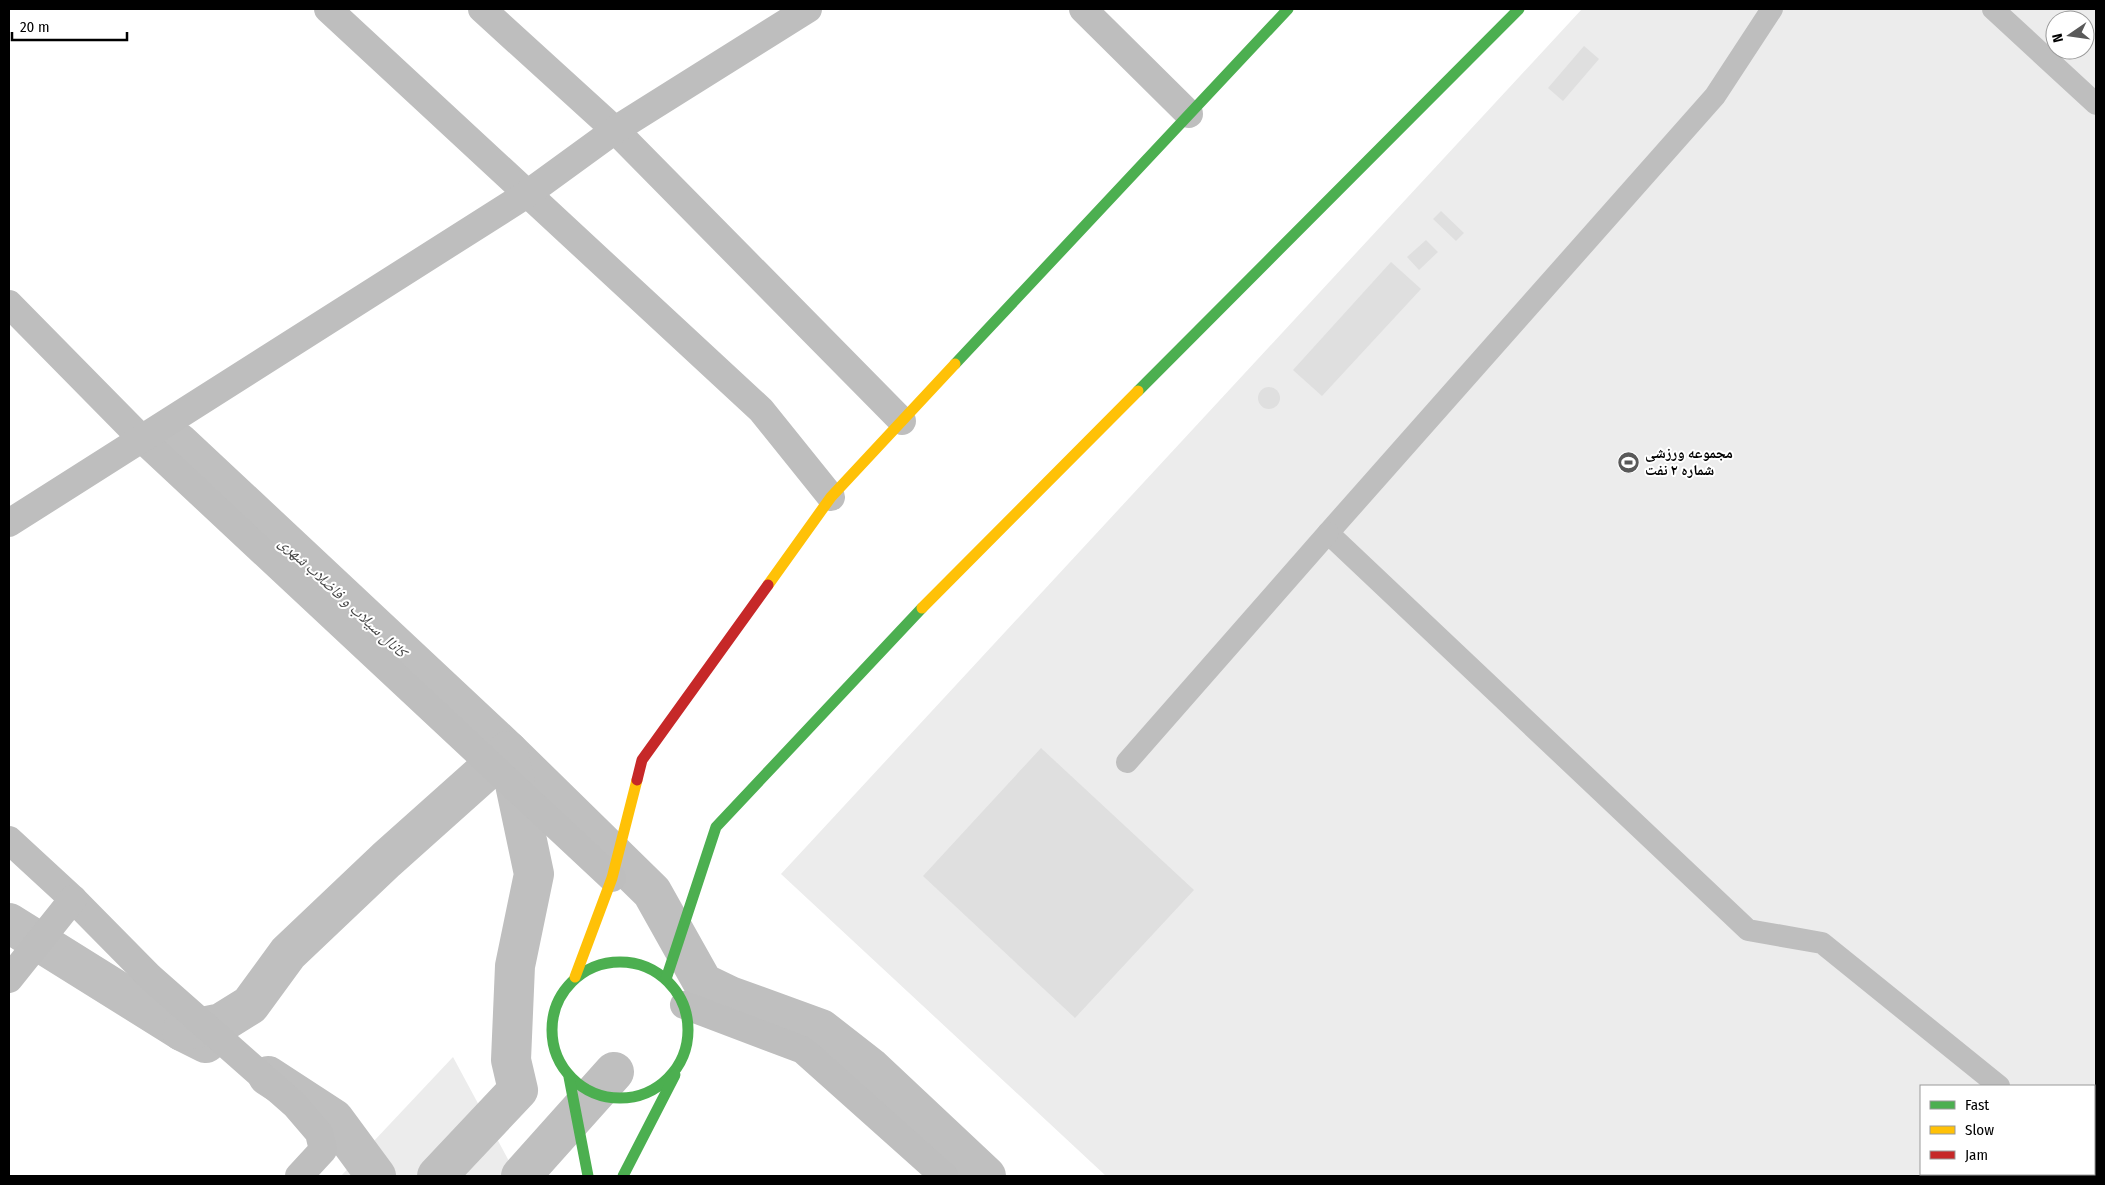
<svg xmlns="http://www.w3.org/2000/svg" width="2105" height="1185" viewBox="0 0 2105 1185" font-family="'Fira Sans Condensed','Noto Naskh Arabic',sans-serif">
<rect width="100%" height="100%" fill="#fff"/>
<g fill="#ececec" fill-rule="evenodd">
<path d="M 1582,9 L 2096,9 L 2096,1176 L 1106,1176 L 781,874 ZM 2055,20 L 2085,20 L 2085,50 L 2055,50 ZM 1921,1086 L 2094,1086 L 2094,1174 L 1921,1174 Z"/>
<polygon points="453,1057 517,1176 341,1176"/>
</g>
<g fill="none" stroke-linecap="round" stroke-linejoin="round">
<g stroke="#bfbfbf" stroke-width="40">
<polyline points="179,443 508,751 652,892 703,983 730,996 821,1029 871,1068 986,1176"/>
<polyline points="9,923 182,1031 206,1043"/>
<polyline points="182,1031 221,1023 250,1005 288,953 386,860 508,751 534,874 515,966 511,1060 518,1090 437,1176"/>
<polyline points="268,1076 334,1119 376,1176"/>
<polyline points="521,1176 614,1072"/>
</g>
</g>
<g fill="#dfdfdf">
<polygon points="1584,46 1599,59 1563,101 1548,88"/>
<polygon points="1441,211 1464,233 1456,241 1433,219"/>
<polygon points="1426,240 1438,252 1419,270 1407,257"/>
<polygon points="1391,262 1421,289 1322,396 1293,370"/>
<circle cx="1269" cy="398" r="11"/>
<polygon points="1041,748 1194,890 1075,1018 923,876"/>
</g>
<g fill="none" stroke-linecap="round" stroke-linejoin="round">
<g stroke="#bebebe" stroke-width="22">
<polyline points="1772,9 1715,96 1328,533 1748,930 1822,943 1999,1086"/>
<polyline points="1993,9 2096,104"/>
<polyline points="1127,762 1328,533"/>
<polyline points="2094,1163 2096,1165"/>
</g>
<g stroke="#bebebe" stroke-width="28">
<polyline points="328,9 761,410 831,497"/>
<polyline points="482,9 615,130 902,421"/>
<polyline points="1083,9 1189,114"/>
<polyline points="9,304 142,439 612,878"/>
<polyline points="9,523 527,194 615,130 808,9"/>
<polyline points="9,840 73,899 150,977 295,1105 319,1133 323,1150 299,1176"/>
<polyline points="9,979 73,899"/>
<polyline points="684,1005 803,1050 944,1176"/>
</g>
<g stroke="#4caf50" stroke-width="11">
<polyline points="955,364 1288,9"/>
<polyline points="1138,391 1519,9"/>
<circle cx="620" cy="1030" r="68"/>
<polyline points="666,979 716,827 922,608"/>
<polyline points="569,1077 588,1176"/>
<polyline points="623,1176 675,1075"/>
</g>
<g stroke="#ffc107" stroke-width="11">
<polyline points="768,585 831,497 955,364"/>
<polyline points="922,608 1138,391"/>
<polyline points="575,977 612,878 637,780"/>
</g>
<polyline stroke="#c62828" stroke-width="11" points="637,780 642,760 768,585"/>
</g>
<defs>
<symbol id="stadium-disc" viewBox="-11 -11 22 22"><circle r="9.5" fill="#595959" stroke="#fff"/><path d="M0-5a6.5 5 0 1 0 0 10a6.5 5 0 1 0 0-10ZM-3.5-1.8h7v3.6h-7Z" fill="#fff"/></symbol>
</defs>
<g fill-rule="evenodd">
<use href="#stadium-disc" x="1616" y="450" width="25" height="25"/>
</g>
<g text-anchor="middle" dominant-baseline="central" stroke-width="4" stroke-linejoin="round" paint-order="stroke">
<g font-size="15" font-weight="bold" fill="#000" stroke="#fff" text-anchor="start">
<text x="1645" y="453">مجموعه ورزشی<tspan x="1645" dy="17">شماره ۲ نفت</tspan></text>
</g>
<g font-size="16" font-style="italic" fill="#444" stroke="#fff">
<text transform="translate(343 597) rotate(43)">کانال سیلاب و فاضلاب شهری</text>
</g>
</g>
<rect width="2105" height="1185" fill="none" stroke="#000000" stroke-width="20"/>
<rect x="1920" y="1085" width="175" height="90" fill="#ffffff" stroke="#999999"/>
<rect x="1930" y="1101" width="25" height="8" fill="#4caf50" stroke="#999999"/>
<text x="1965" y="1110" font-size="15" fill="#000000">Fast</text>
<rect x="1930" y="1126" width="25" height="8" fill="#ffc107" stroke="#999999"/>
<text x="1965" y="1135" font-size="15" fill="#000000">Slow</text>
<rect x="1930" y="1151" width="25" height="8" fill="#c62828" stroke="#999999"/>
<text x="1965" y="1160" font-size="15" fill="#000000">Jam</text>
<g transform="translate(2070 35) rotate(257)"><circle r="24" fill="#ffffff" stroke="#999999"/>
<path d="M0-4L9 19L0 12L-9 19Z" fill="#595959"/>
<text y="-8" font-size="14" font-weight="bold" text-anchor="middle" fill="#000000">N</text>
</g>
<path d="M12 32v8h115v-8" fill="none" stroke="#000000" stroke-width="2.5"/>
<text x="20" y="32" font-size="15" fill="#000000" stroke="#ffffff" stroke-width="4" paint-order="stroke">20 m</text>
</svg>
